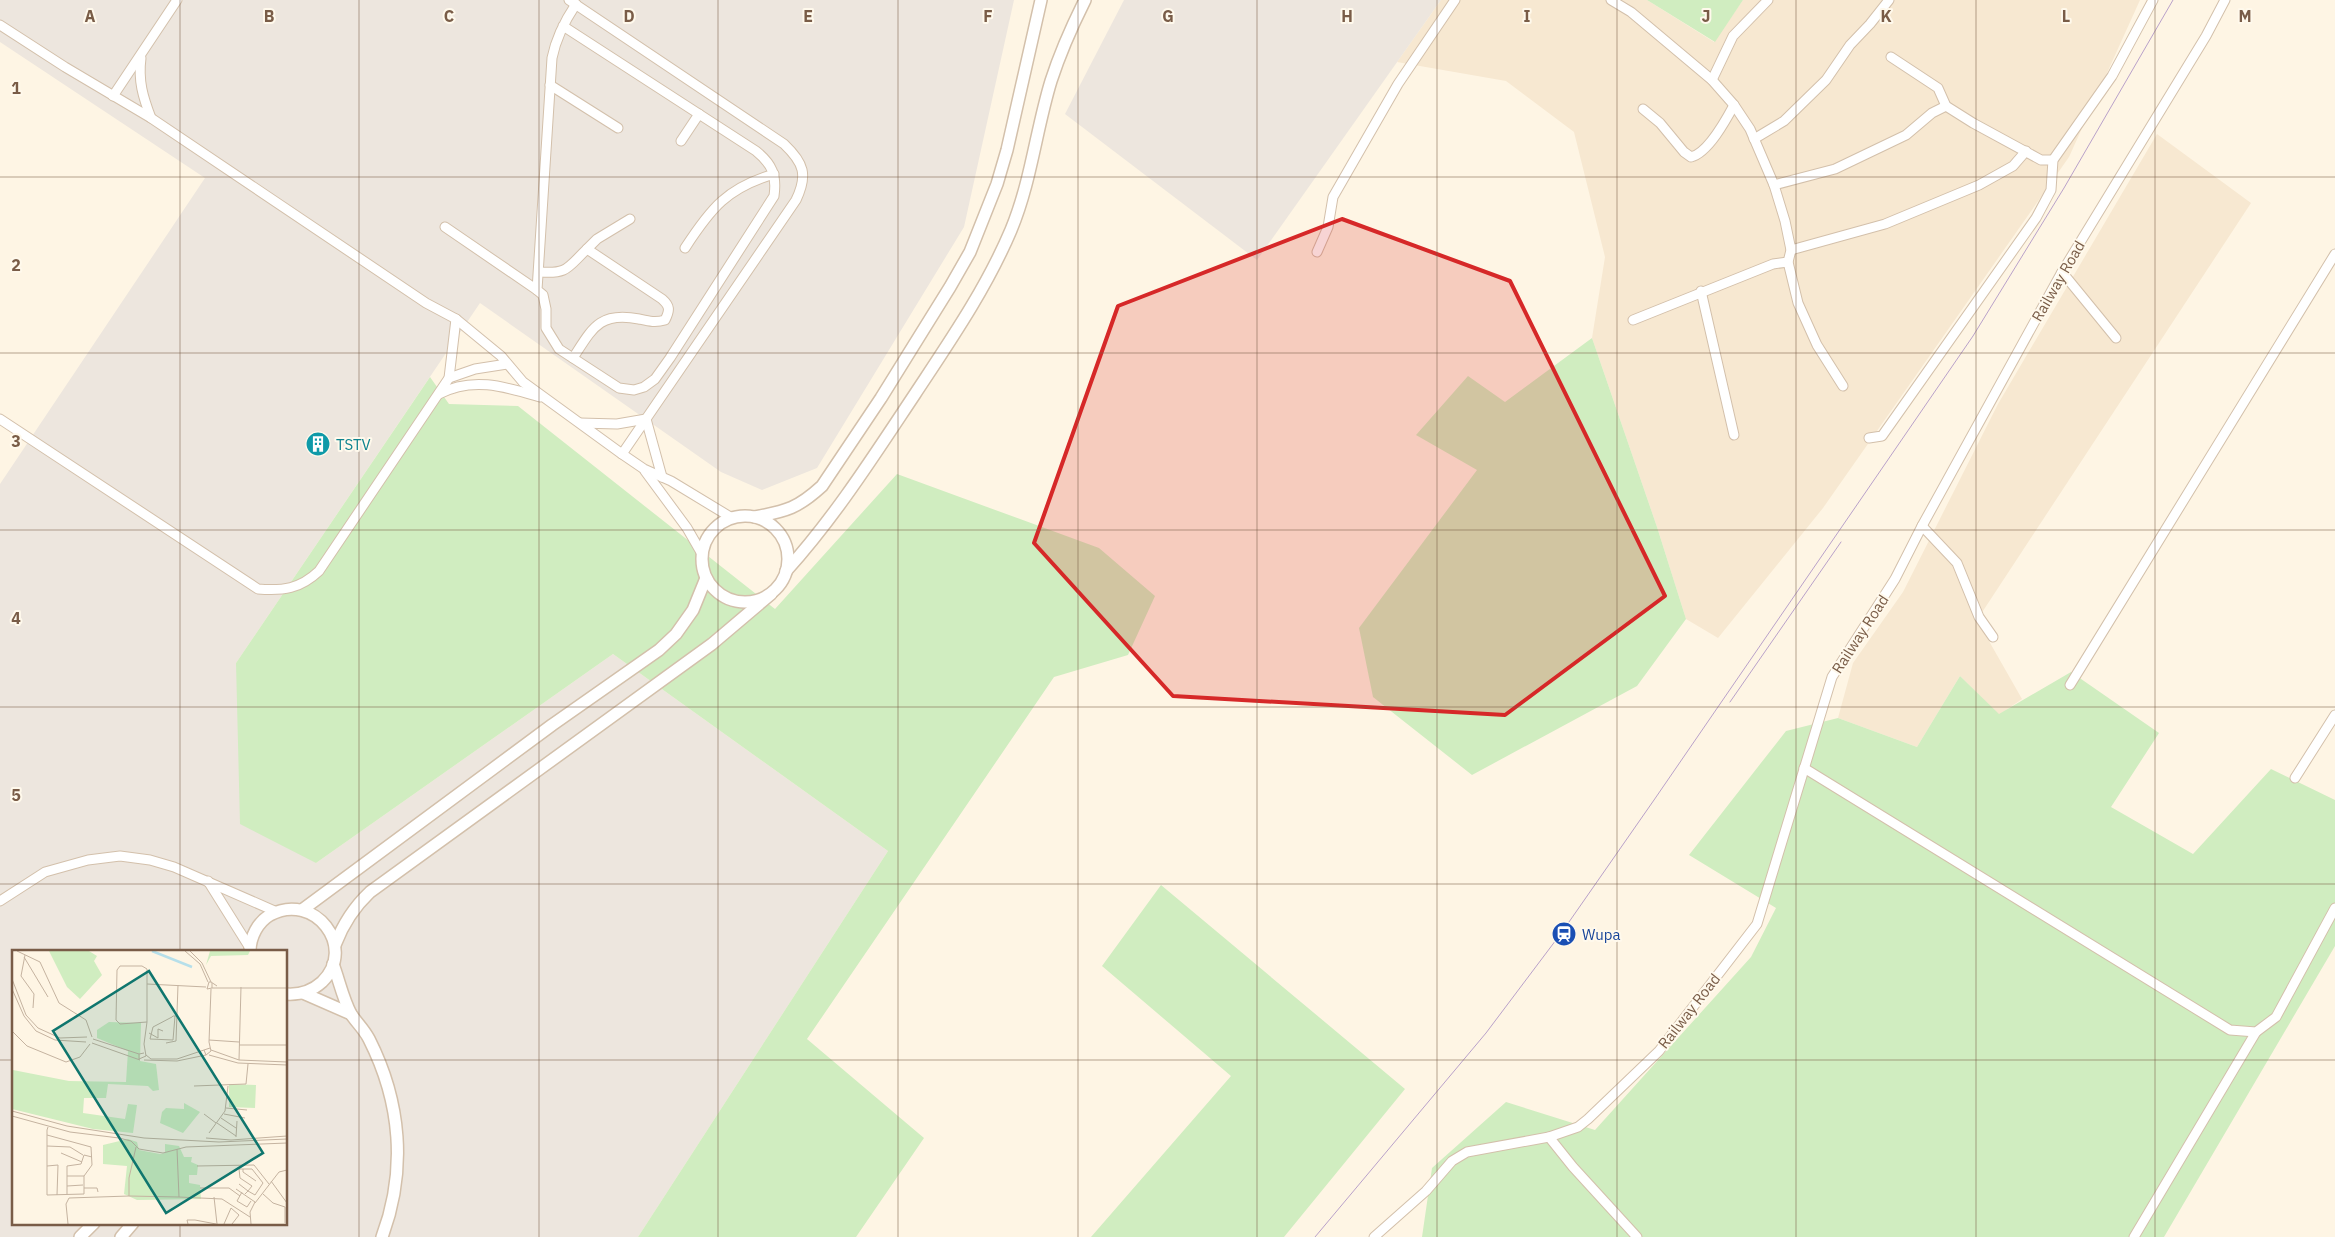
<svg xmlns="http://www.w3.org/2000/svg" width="2335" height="1237" viewBox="0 0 2335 1237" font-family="'IBM Plex Sans',sans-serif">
<rect width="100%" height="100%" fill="#fef5e4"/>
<g fill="#f7e8d1">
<polygon points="1441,0 1647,0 1714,42 1743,0 2140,0 2069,157 1823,508 1718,638 1686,619 1657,527 1592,338 1605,257 1574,132 1506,81 1397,62"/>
<polygon points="2157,134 2251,203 1977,620 2022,699 1999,715 1960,676 1917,747 1838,718 1853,663 1903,592 1998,404"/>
</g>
<g fill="#ede6de" fill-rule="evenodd">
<path d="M 0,0 L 1014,0 L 964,227 L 817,468 L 762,490 L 721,472 L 480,303 L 236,663 L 316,863 L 613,654 L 888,851 L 638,1237 L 0,1237 L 0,484 L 205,178 L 0,42 ZM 14,951 L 286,951 L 286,1223 L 14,1223 Z"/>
<polygon points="1124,0 1441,0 1257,260 1065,114"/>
</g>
<g fill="#d0edc0">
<polygon points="1647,0 1743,0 1715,42"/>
<polygon points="1592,338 1657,527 1686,619 1637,686 1472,775 1373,697 1359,628 1477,470 1416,435 1468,376 1505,402"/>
<polygon points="430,377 449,404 518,406 775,609 897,474 1099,548 1155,596 1128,655 1054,677 807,1039 924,1138 856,1237 638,1237 888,851 613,654 316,863 240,824 236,663"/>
<polygon points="2071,672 2159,733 2111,807 2193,854 2271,769 2335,800 2335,946 2164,1237 1422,1237 1432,1168 1506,1102 1595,1130 1751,957 1776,908 1689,855 1786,731 1838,718 1917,747 1960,676 1999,714"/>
<polygon points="1161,885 1405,1089 1284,1237 1091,1237 1231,1076 1102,966"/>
</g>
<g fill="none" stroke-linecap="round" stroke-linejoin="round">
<defs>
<g id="minor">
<path d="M 569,0 L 784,144 C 804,163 808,175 796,200 L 622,454"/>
<polyline points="1611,0 1631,12 1712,80 1734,105 1750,129 1774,185 1785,221 1791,250 1788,262 1798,303 1817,345 1843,386"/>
<polyline points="0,25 65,67 151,118 426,303 456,319 501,356 523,382 622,454 644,469 671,481 732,518"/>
<path d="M 563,26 L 756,151 C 772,164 777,175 774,196 L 670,358 L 655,379 L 644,387 L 634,390 L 619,388 L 559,349 L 546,328 L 546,309 L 543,295 L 537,290 L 552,58 C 556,38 564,22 576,4"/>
<polyline points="1891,57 1938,88 1946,106 1973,123 2041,160 2053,160"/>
<path d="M 141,58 C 138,81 143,97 151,118"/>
<polyline points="1712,80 1733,36 1768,0"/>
<polyline points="550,85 618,128"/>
<polyline points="113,96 177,0"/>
<path d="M 1643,109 L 1660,123 L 1684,152 L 1691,157 C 1708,153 1726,120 1734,105"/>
<polyline points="1754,139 1784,121 1826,80 1850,45 1870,24 1889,0"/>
<polyline points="681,141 699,114"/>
<polyline points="1774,185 1835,169 1906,135 1932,113 1946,106"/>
<polyline points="445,227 537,290"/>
<path d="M 685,248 C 711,208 727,188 774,174"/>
<polyline points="1791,250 1885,224 1979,185 2013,166 2026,151"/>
<polyline points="1317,252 1328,227 1333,197 1398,84 1455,0"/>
<path d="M 540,272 C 568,274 567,268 587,249"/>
<polyline points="2062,272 2116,338"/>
<polyline points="1701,291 1734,435"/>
<polyline points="1633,320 1773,264 1788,262"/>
<path d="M 573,358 C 592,329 599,311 639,319 C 648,321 655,323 665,320 C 670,310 670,306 662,299 L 587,249 L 597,239 L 630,219"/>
<polyline points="449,378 475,369 507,364"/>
<path d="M 439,394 C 473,376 506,387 540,397"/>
<path d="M 0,419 L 258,589 C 283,591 300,589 319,571 L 449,378 L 456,319"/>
<polyline points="580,423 617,424 646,419 662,477"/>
<polyline points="1869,438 1882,436 2036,218 2051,190 2053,160 2112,76 2153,0"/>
<polyline points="645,471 687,528 702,554"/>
<polyline points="1922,526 1957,563 1979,617 1993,637"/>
<polyline points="2070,685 2335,254"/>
<polyline points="1804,768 2230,1030 2256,1032 2276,1017 2335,908"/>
<polyline points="2295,778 2335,715"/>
<polyline points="208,881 250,948"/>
<polyline points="0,901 45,872 88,860 120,856 150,860 174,867 277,912"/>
<polyline points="1549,1137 1573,1167 1637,1237"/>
<polyline points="1374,1237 1426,1191 1452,1161 1467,1152 1549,1137 1578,1127 1588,1119 1659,1051 1757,924 1832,677 1895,579 1922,526 2062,272 2206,36 2225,0"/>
<polyline points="2134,1237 2256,1032"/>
</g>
<g id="tertiary">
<circle cx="745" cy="559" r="43"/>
<path d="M 755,517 C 787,511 798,508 822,486 L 881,398 L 950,287 L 970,252 L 997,184 L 1007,150 L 1041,0"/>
<path d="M 786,571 C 835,517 875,454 915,394 C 950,341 986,289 1011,230 C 1031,182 1036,130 1051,81 C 1060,53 1072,26 1085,0"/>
<polyline points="302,910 552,725 659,650 676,634 693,610 706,578"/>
<path d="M 335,945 C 343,924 353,908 370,892 L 712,644 L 771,594"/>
<path d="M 250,951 C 250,937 258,922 270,915 C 314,891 358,947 322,982 C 312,991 300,995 286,994"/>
<path d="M 333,964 C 339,980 343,999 351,1014 C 356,1022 364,1029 369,1039 C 401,1102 407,1170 382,1237"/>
<polyline points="303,993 351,1014"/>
<polyline points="80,1237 94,1223"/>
<polyline points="121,1237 133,1223"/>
</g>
</defs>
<use href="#minor" stroke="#d3c0ab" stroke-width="11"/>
<use href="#tertiary" stroke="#d3c0ab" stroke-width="14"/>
<use href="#minor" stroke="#fff" stroke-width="9"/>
<use href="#tertiary" stroke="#fff" stroke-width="11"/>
<g stroke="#b9a1c9" stroke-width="1">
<polyline points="1730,702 1841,542"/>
<polyline points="1315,1237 1486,1033 1562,932 1654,800 1973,336 2064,188 2173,0"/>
</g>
</g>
<path fill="#d62828" fill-opacity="0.2" stroke="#d62828" stroke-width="4" stroke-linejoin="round" d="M 1342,219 L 1510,281 L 1665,596 L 1505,715 L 1173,696 L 1034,543 L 1118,306 Z"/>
<path fill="none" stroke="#795c47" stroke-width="1" stroke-opacity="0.55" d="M 180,0 L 180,951M 359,0 L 359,1237M 539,0 L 539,1237M 718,0 L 718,1237M 898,0 L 898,1237M 1078,0 L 1078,1237M 1257,0 L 1257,1237M 1437,0 L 1437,1237M 1617,0 L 1617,1237M 1796,0 L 1796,1237M 1976,0 L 1976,1237M 2155,0 L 2155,1237M 0,177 L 2335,177M 0,353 L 2335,353M 0,530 L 2335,530M 0,707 L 2335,707M 0,884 L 2335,884M 0,1060 L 14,1060M 286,1060 L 2335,1060M 180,1223 L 180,1237"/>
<defs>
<symbol id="building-disc" viewBox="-11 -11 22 22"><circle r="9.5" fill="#0f9aa8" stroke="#fff9ec"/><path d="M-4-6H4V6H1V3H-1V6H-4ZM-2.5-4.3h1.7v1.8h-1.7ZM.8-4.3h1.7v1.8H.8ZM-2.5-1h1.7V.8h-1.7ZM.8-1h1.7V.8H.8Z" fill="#fff"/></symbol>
<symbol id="station-disc" viewBox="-11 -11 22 22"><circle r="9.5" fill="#1a4fb4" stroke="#fff9ec"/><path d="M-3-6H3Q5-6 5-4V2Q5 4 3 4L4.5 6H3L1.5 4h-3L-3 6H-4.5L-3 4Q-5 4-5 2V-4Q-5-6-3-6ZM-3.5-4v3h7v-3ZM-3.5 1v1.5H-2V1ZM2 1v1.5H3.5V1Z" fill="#fff"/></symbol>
</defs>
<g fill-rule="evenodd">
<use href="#building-disc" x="304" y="430" width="28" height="28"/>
<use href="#station-disc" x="1550" y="920" width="28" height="28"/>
</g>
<g text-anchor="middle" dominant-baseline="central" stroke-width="4" stroke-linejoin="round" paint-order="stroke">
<g font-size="15" fill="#795c47" stroke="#fff9ec">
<text transform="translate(2058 281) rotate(-60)">Railway Road</text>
<text transform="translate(1860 634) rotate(-57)">Railway Road</text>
<text transform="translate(1689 1011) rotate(-52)">Railway Road</text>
</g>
<g font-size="15" fill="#0d838f" stroke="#fff9ec" text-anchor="start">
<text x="336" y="444">TSTV</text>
</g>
<g font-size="15" fill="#164399" stroke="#fff9ec" text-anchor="start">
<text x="1582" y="934">Wupa</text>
</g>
</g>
<g transform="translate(12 950)">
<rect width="275" height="275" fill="#fef5e4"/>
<path d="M 37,1 L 77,1 L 85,6 L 82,11 L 90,25 L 68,49 L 55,37 ZM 198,1 L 238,1 L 236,5 L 199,6 L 194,15 ZM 97,72 L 129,73 L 128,111 L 144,114 L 147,140 L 141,141 L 136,136 L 96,134 L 94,148 L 72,148 L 71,163 L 113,169 L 116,154 L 125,155 L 121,183 L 81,179 L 0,159 L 1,120 L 57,131 L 114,132 L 116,101 L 85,88 L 85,80 ZM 217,134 L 244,135 L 243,158 L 217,157 ZM 172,153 L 188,162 L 171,183 L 148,173 L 150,162 L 154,158 L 172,159 ZM 116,189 L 125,192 L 127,200 L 148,204 L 153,203 L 153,194 L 167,196 L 172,207 L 180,207 L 179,212 L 186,215 L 185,225 L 177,225 L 177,233 L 188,235 L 189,249 L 125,250 L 112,244 L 115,216 L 91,214 L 91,195 Z" fill="#d0edc0"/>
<path fill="none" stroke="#b6dfea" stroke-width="2.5" d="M 140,1 L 180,17"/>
<path fill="none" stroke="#c5b3a0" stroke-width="1" d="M 5,1 L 28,12 L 47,53 L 74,70 L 80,87M 173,1 L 188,14 L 196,32M 178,1 L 190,13 L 199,32M 13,5 L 9,26 L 22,44 L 21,58M 12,7 L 36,47M 0,29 L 14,65 L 26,78 L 48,88 L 75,87M 200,33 L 200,38 L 195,39 L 197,32 L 199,32 L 205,36M 135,34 L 194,37M 200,38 L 275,38M 0,39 L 12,66 L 24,81 L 43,90 L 74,92M 163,66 L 161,90 L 138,89 L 141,77 L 160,67 L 161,66 L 165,66M 0,81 L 15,96 L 54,112 L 68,107 L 78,94M 137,83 L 146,88 L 146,79 L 151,81M 81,89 L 127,104M 197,90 L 227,92M 80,93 L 128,110M 154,93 L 164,91 L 166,35M 227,95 L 275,95M 198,98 L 192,100 L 194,105 L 199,101 L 197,92 L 199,39M 199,100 L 227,110 L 275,112M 132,103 L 127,104 L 127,109 L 134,106 L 132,94 L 135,72 L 135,19 L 130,16 L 108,16 L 105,20 L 104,70 L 108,74 L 135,72M 134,105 L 139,109 L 165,109 L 192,100M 197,105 L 226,113 L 275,115M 132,110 L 165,111 L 194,105M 227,110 L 229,37M 182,136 L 234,134 L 236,114M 214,158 L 235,160M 0,161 L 55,176 L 132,188 L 207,192 L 275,189M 192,164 L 204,173M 212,164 L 233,168M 0,166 L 58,182 L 107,188 L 119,191 L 127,199 L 151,203 L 174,197 L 275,193M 209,168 L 224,178M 205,173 L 224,186M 197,183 L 213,161 L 216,136M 35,185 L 79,197 L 80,215 L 72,226 L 72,244 L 35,245 L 35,180 L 36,177M 224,187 L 225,171M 194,188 L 219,190 L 275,186M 35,196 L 58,197 L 71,205M 124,197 L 117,228 L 117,246 L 167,247M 165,199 L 167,247 L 210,249 L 238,267M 49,203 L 70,212M 35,216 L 46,215 L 45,245M 185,216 L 242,215 L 257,234M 231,219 L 231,222 L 244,231M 55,226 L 72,226M 259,231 L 275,253M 227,234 L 236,241 L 243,245 L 251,233 L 240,219 L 227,219 L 228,228 L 240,236 L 236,241 L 233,244M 55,236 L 71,235M 72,238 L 85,238 L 86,242M 188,238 L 217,238 L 228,246M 224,239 L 243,252 L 238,262 L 239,274M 230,242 L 225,251 L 235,257 L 239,251M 251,244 L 261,253 L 273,257 L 273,273M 55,245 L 55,216 L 69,214 L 72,205 L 80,207M 202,247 L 205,274M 243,253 L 267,222 L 275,220M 56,274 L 54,254 L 57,248 L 117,246M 176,274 L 175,270 L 183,270 L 204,274M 212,274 L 219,258 L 227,265 L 220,274"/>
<path fill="#0f766e" fill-opacity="0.15" stroke="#0f766e" stroke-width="2.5" d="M 137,21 L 251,203 L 154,263 L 41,81 Z"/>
<rect width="275" height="275" fill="none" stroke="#795c47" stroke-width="2.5"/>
</g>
<g font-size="16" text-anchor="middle" font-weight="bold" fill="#795c47" stroke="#fff9ec" stroke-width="4" stroke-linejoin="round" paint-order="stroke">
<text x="90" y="22">A</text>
<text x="269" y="22">B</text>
<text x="449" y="22">C</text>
<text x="629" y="22">D</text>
<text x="808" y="22">E</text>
<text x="988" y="22">F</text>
<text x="1168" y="22">G</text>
<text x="1347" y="22">H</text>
<text x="1527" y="22">I</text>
<text x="1706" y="22">J</text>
<text x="1886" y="22">K</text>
<text x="2066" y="22">L</text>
<text x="2245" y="22">M</text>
<text x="16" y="94">1</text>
<text x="16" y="271">2</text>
<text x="16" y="447">3</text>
<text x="16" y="624">4</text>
<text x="16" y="801">5</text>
</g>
</svg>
